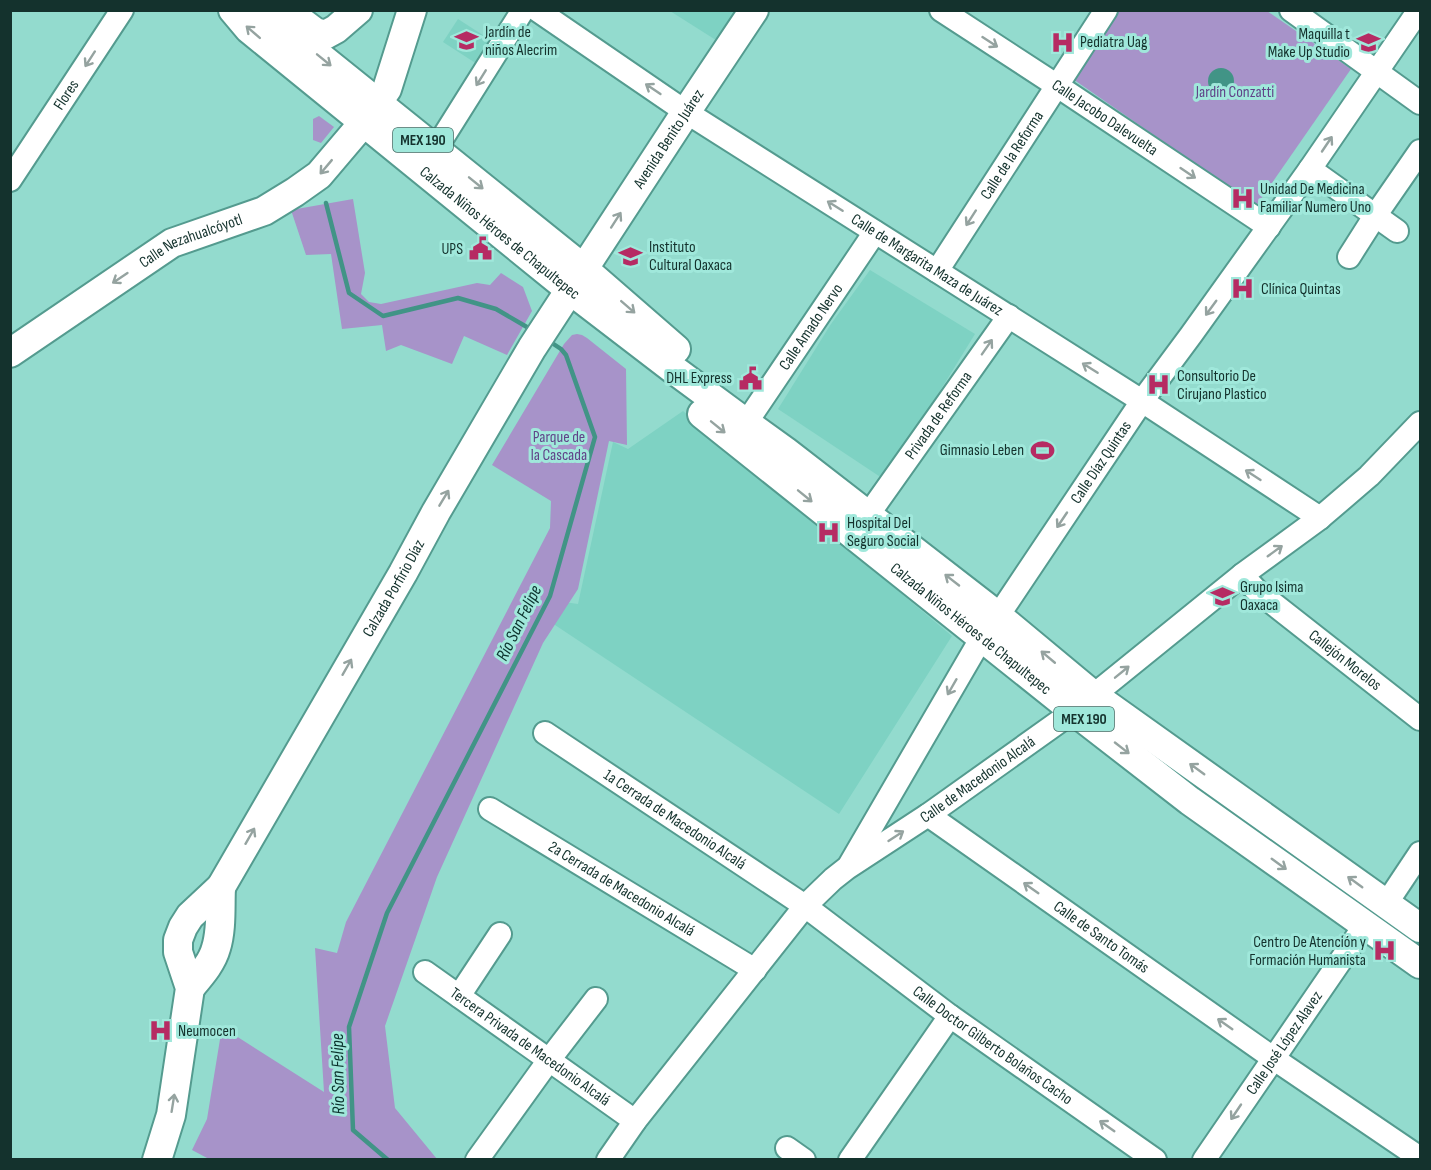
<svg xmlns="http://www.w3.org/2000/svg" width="1431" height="1170" viewBox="0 0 1431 1170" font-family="'Sofia Sans Condensed',sans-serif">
<rect width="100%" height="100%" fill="#93dbce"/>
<g fill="#7ed2c3">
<polygon points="670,11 738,11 719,42"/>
<polygon points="458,19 492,41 477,64 443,42"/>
<polygon points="870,270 975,334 885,480 778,409 831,324"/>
<polygon points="683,411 952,636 839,814 552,623 564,602 578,604 613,442 628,449"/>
</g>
<g fill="#a793c9">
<polygon points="1116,10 1267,11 1351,69 1256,206 1070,77"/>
<polygon points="319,116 334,127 321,143 313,140 313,119"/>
<polygon points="353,199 365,273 361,294 369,302 381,304 477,283 490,285 501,273 523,287 532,311 507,355 464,336 452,364 401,345 386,351 382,325 342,329 331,254 306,255 291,210"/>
<polygon points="577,334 582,335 587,338 626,369 627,445 609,441 578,589 543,643 437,877 385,1026 395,1108 437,1159 209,1159 192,1150 207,1119 222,1027 324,1092 315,948 337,953 346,922 550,528 551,501 492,465 564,344 572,335"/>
</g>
<circle fill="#419486" cx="1221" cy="81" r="13"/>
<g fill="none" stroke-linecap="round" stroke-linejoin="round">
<g stroke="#419486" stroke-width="4.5">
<polyline points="326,203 349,293 383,316 458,298 496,309 532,330"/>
<polyline points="388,1160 353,1130 349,1027 387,913 550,596 595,437 566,355 561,349 549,341"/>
</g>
<defs>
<g id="minor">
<path id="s1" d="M 537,10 L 686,112 L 1142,401 L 1320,518"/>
<path id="s2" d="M 941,10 L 1056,85 L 1269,227"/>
<polyline points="1291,10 1420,103"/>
<polyline points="435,150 523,10"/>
<polyline points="1310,169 1397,231"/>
<path id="s3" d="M 10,180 L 122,10"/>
<polyline points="1349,257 1375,216 1420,151"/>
<path id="s4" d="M 937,271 L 1106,10"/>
<path id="s5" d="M 746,423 L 875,232"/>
<path id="s6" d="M 868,515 L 1009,316"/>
<path id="s7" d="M 1242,575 L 1257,591 L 1420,719"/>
<path id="s8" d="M 545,733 L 805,906 L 950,1016 L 1155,1160"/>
<path id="s9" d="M 490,809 L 755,970"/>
<path id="s10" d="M 928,815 L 1273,1058"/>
<path id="s11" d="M 850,864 L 982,637 L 998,616 L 1142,401 L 1191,335 L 1310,169 L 1419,10"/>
<polyline points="1386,904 1420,853"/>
<path id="s12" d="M 425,972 L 635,1121"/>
<polyline points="459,996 500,934"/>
<polyline points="1283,1065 1420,1158"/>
<polyline points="787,1148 804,1160"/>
<polyline points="477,1160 549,1060 596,999"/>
<path id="s13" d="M 608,1160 L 635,1121 L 805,906 L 833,879 L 847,868 L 928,815 L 1074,711 L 1242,575 L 1320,518 L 1369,476 L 1420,423"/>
<polyline points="850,1160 950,1016"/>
<path id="s14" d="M 1204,1160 L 1365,925"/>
</g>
<g id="major">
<path id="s15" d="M 233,10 L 249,29 L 570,290 L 673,369 L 746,423 L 785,451 L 998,616 L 1093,695 L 1420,928"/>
<polyline points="262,10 584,269 676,349"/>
<polyline points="291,14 315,32 325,35 336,29 358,10"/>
<path id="s16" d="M 10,353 L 172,243 L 264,211 L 295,192 L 319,175 L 364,122 L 387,89 L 412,10"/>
<path id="s17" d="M 702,414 L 1074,711 L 1190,801 L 1420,964"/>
<path d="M 190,988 C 200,976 212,963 216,948 C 222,929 220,906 221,887"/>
<path id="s18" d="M 157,1160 L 171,1115 L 190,988 L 178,952 L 178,940 L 183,927 L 190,916 L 221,887 L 403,573 L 436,512 L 532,348 L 686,112 L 754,10"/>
</g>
</defs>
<use href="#minor" stroke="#549b8f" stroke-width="26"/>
<use href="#major" stroke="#549b8f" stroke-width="32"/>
<use href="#minor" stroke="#fff" stroke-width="22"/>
<use href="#major" stroke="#fff" stroke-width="28"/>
</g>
<defs><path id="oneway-shaft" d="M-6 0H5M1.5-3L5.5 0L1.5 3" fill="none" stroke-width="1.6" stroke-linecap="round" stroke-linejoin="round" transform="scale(1.5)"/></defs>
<g stroke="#95a3a0">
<use href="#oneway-shaft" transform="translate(253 32) rotate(-139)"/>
<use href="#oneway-shaft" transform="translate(990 42) rotate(33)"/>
<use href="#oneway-shaft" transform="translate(90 59) rotate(123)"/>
<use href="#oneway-shaft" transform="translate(324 60) rotate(39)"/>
<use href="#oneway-shaft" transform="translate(481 78) rotate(122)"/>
<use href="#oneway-shaft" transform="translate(653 89) rotate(-146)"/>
<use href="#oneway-shaft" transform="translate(1327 144) rotate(-56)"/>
<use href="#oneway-shaft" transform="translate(326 167) rotate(130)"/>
<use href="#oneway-shaft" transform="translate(1188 173) rotate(34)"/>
<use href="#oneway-shaft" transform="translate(476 183) rotate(39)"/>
<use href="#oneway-shaft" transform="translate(835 206) rotate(-148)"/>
<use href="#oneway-shaft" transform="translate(971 218) rotate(123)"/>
<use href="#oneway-shaft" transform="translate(616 220) rotate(-57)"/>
<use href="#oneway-shaft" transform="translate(120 278) rotate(146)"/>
<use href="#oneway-shaft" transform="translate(628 307) rotate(41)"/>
<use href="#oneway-shaft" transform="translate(1211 308) rotate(126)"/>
<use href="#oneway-shaft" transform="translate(987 347) rotate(-55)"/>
<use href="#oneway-shaft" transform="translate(1090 368) rotate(-148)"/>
<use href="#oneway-shaft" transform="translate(718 427) rotate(39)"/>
<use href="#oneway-shaft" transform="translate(1253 475) rotate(-147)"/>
<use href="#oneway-shaft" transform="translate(805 496) rotate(39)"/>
<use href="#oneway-shaft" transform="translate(444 498) rotate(-59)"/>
<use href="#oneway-shaft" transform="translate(1062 520) rotate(124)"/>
<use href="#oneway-shaft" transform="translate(1275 551) rotate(-36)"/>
<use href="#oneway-shaft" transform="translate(952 580) rotate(-142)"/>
<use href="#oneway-shaft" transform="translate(1048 657) rotate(-140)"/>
<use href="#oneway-shaft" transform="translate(347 667) rotate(-60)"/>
<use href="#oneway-shaft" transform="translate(1122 672) rotate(-39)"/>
<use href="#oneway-shaft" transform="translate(952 687) rotate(120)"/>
<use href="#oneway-shaft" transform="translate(1122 748) rotate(38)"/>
<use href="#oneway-shaft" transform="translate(1197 769) rotate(-144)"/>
<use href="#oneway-shaft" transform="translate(250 836) rotate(-60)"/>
<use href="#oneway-shaft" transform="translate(896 836) rotate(-33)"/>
<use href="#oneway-shaft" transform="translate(1279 864) rotate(36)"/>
<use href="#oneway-shaft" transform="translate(1355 882) rotate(-144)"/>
<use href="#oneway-shaft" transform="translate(1031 888) rotate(-145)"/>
<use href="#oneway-shaft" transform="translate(1225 1024) rotate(-145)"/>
<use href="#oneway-shaft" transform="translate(173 1103) rotate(-81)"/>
<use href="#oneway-shaft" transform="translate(1236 1112) rotate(124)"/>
<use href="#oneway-shaft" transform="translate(1107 1126) rotate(-145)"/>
</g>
<defs>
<symbol id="school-bare" viewBox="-9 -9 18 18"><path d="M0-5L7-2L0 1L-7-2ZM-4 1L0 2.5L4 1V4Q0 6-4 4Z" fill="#b62b63" stroke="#a0e8db" stroke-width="2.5" paint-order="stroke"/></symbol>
<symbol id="hospital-bare" viewBox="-9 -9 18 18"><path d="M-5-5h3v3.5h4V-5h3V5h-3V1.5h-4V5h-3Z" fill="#b62b63" stroke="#a0e8db" stroke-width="2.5" paint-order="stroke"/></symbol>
<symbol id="university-bare" viewBox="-9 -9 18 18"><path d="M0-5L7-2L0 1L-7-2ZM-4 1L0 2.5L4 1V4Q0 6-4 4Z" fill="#b62b63" stroke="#a0e8db" stroke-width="2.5" paint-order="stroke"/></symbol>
<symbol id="civic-bare" viewBox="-9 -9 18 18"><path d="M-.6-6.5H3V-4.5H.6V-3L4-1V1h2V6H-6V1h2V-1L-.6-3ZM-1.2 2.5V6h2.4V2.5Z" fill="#b62b63" stroke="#a0e8db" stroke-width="2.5" paint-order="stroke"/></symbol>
<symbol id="stadium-bare" viewBox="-9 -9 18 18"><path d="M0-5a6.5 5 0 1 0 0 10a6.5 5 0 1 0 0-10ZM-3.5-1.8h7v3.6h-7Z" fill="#b62b63" stroke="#a0e8db" stroke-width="2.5" paint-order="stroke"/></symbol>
</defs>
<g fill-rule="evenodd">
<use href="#school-bare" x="450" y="24" width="33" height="33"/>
<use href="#hospital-bare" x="1046" y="26" width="33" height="33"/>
<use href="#university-bare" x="1352" y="26" width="33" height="33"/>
<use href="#hospital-bare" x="1226" y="182" width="33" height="33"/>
<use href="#civic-bare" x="464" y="232" width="33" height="33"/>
<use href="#school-bare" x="614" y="240" width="33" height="33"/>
<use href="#hospital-bare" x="1226" y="272" width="33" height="33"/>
<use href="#civic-bare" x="734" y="362" width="33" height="33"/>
<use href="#hospital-bare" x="1142" y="368" width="33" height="33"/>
<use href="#stadium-bare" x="1026" y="434" width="33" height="33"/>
<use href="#hospital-bare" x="812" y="516" width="33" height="33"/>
<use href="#university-bare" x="1206" y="580" width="33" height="33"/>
<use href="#hospital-bare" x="1368" y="934" width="33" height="33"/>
<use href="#hospital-bare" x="144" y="1014" width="33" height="33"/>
</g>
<g text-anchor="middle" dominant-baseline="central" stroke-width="6" stroke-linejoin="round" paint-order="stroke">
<g fill="#a0e8db" stroke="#3e6961" stroke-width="1.5">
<rect x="393" y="128" width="60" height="24" rx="4.5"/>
<rect x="1054" y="707" width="60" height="24" rx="4.5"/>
</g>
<g font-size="15" font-weight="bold" fill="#14322d">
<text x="423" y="140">MEX 190</text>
<text x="1084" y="719">MEX 190</text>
</g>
<g font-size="16" fill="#14322d" stroke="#a0e8db" text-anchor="start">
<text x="485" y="32">Jardín de<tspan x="485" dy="18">niños Alecrim</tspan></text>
<text x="1350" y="34" text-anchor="end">Maquilla t<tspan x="1350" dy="18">Make Up Studio</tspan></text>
<text x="1080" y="42">Pediatra Uag</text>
<text x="1260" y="189">Unidad De Medicina<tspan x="1260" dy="18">Familiar Numero Uno</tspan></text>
<text x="649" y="247">Instituto<tspan x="649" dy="18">Cultural Oaxaca</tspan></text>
<text x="463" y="249" text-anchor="end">UPS</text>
<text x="1261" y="289">Clínica Quintas</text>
<text x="1177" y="376">Consultorio De<tspan x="1177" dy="18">Cirujano Plastico</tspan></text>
<text x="732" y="378" text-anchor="end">DHL Express</text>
<text x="1024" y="450" text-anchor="end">Gimnasio Leben</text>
<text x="847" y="523">Hospital Del<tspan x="847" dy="18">Seguro Social</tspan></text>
<text x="1240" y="587">Grupo Isima<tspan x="1240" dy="18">Oaxaca</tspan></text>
<text x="1366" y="942" text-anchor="end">Centro De Atención y<tspan x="1366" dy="18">Formación Humanista</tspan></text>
<text x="178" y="1031">Neumocen</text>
</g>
<g font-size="16" fill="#604388" stroke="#a0e8db">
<text x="1235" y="92">Jardín Conzatti</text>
<text x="559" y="437">Parque de<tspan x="559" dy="18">la Cascada</tspan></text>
</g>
<g font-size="16" fill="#14322d" stroke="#a0e8db">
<text stroke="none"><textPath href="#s3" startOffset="102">Flores</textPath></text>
<text stroke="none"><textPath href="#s2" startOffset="196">Calle Jacobo Dalevuelta</textPath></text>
<text stroke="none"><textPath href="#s18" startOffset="1167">Avenida Benito Juárez</textPath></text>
<text stroke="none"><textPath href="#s4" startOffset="138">Calle de la Reforma</textPath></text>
<text stroke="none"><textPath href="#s15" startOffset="348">Calzada Niños Héroes de Chapultepec</textPath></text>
<text stroke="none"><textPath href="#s16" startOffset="214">Calle Nezahualcóyotl</textPath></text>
<text stroke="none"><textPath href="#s1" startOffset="466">Calle de Margarita Maza de Juárez</textPath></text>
<text stroke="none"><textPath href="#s5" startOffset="116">Calle Amado Nervo</textPath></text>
<text stroke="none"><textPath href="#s6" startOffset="122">Privada de Reforma</textPath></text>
<text stroke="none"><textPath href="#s11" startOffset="474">Calle Díaz Quintas</textPath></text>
<text stroke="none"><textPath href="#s18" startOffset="640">Calzada Porfirio Díaz</textPath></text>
<text stroke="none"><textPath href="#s17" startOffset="344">Calzada Niños Héroes de Chapultepec</textPath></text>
<text stroke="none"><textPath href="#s7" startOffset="134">Callejón Morelos</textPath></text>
<text stroke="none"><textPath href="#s13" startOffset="536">Calle de Macedonio Alcalá</textPath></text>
<text stroke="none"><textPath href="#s8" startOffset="156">1a Cerrada de Macedonio Alcalá</textPath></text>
<text stroke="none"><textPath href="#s9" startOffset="154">2a Cerrada de Macedonio Alcalá</textPath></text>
<text stroke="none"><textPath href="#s10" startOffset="212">Calle de Santo Tomás</textPath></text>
<text stroke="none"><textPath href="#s14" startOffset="142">Calle José López Alavez</textPath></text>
<text stroke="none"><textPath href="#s8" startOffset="546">Calle Doctor Gilberto Bolaños Cacho</textPath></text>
<text stroke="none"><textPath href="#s12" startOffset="129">Tercera Privada de Macedonio Alcalá</textPath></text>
</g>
<g font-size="18" font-style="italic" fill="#0b332d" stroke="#a0e8db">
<text transform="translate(519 623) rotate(-64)">Río San Felipe</text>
<text transform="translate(338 1074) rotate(-91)">Río San Felipe</text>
</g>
</g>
<rect width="1431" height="1170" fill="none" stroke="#14322d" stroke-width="24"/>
</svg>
